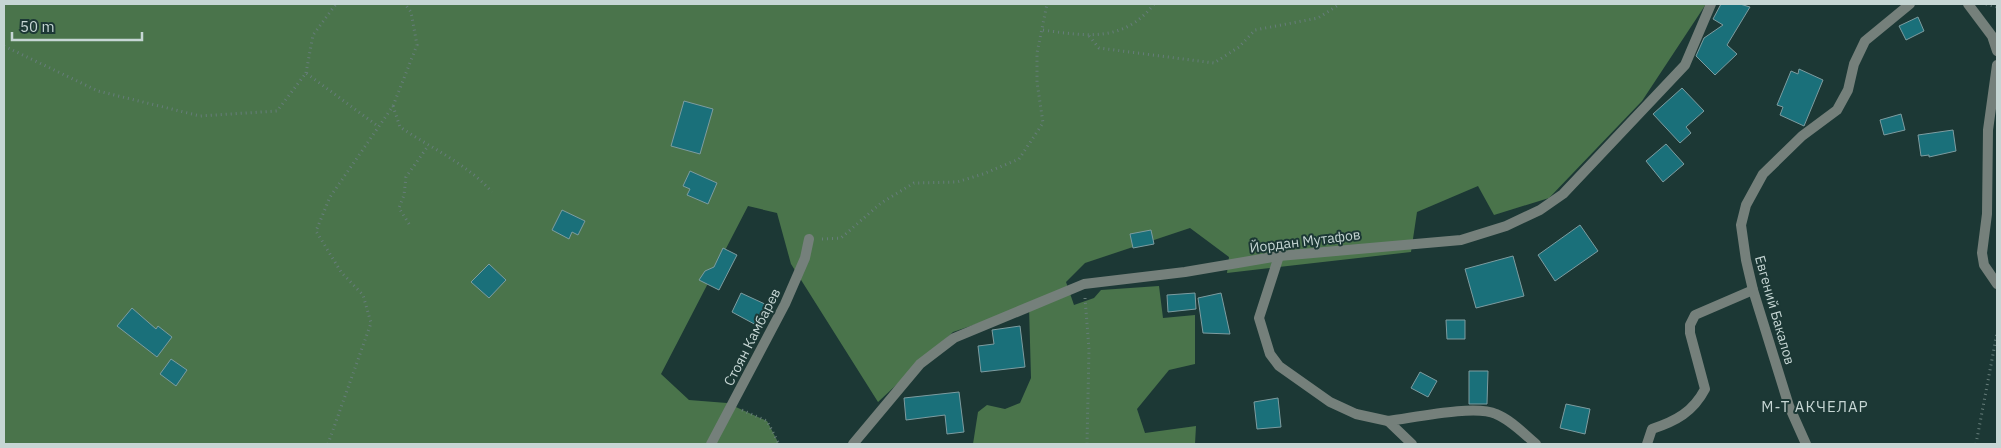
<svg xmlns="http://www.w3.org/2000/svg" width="2001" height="448" viewBox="0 0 2001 448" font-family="'IBM Plex Sans',sans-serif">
<rect width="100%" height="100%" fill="#1c3835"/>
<polygon fill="#4a744b" points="4,4 1706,4 1642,101 1549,198 1494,215 1478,186 1417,212 1411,252 1227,273 1229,257 1190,228 1085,263 1066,282 1074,305 1094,298 1101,290 1159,286 1163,318 1195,315 1195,364 1169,370 1137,409 1145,433 1196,426 1195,444 973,444 978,412 987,405 1005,409 1020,403 1031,378 1029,306 953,332 878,402 791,264 777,213 748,206 661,374 689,400 727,403 767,421 779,444 4,444"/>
<g fill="#1a707a" stroke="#7d9ca0">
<polygon points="1721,4 1740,4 1750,7 1727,45 1737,54 1715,75 1696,56 1704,38 1723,25 1713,19"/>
<polygon points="1918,17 1924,31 1906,40 1899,26"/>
<polygon points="1799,69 1823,80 1804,126 1780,115 1783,107 1777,105 1791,71 1798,74"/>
<polygon points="1682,88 1704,111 1686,127 1691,133 1680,143 1653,114"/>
<polygon points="684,101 713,109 700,154 671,146"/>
<polygon points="1901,114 1905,130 1884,135 1880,120"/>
<polygon points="1953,130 1956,151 1929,157 1929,155 1921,156 1918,135"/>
<polygon points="1666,144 1684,164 1663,182 1646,161"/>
<polygon points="690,171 717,183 708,204 687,195 690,189 683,186"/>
<polygon points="562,210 585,221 578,235 572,232 569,239 552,230"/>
<polygon points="1580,225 1598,251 1555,281 1538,255"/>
<polygon points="1151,230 1154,244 1133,248 1130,234"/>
<polygon points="723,248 737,255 719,290 699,280 705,271 714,267"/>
<polygon points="1513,256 1524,296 1476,308 1465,269"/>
<polygon points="489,264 506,280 489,298 471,282"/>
<polygon points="741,293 767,305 758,326 732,312"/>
<polygon points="1195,293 1196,309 1168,312 1167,295"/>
<polygon points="1221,293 1230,334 1203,333 1198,298"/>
<polygon points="132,308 156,329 158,326 172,337 157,357 117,326"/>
<polygon points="1446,320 1465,320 1465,339 1447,339"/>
<polygon points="1020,326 1025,367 981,372 978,346 994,344 992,330"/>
<polygon points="171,359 187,370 176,386 160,374"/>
<polygon points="1469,371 1488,371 1487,404 1469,404"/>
<polygon points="1420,372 1437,381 1428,397 1411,388"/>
<polygon points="959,392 964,432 947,434 945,415 906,420 904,398"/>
<polygon points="1278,398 1281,427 1257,429 1254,402"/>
<polygon points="1566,404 1590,409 1585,434 1560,428"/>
</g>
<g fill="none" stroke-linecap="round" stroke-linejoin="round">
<g stroke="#667d7a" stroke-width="3" stroke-dasharray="1 4" stroke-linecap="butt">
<polyline points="1986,4 1997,7"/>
<path d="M 1043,30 C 1085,36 1124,43 1154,4"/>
<polyline points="1089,36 1099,48 1214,63 1239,47 1255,30 1318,18 1340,4"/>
<polyline points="4,46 98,91 200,116 277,111 306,73 379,127"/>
<polyline points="306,73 313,35 336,4"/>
<path d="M 393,106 L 400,127 C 431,148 467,164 492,192"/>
<polyline points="409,224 399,208 404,195 406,177 428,146"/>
<polyline points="822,239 841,238 881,203 914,183 957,182 983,174 1019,159 1043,123 1037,82 1037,53 1047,4"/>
<polyline points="1085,298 1089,349 1087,444"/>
<polyline points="742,410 767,421 779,444"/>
<polyline points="328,444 371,323 363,295 341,272 316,231 330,197 393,106 417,45 411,12 405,4"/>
<polyline points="1976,444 1997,333"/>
</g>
<g stroke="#75807b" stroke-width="10">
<polyline points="1968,4 1992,36 1997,51"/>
<polyline points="1997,65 1988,130 1987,214 1982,253 1984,265 1997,284"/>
<polyline points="1279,256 1259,318 1270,354 1279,366 1330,402 1356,414 1388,421"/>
<polyline points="711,444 785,304 805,258 809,239"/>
<polyline points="853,444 920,364 954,338 1084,284 1185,272 1279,256 1461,240 1506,226 1540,210 1563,194 1685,65 1711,4"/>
<path d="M 1412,444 L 1388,421 C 1413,418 1475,404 1496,414 C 1511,420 1523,433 1536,444"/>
<path d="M 1647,444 L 1652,429 C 1676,421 1693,412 1705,389 L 1690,333 L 1690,325 L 1695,315 L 1753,290"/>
<polyline points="1806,444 1789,406 1753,290 1746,260 1741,225 1746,205 1763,174 1802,136 1837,110 1848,90 1854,64 1865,41 1910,4"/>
</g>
</g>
<g text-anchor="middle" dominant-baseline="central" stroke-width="4" stroke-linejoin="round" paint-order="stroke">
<g font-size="14" fill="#c6d6d4" stroke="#1c3835">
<text transform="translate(1305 241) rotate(-7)">Йордан Мутафов</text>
<text transform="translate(1775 310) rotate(74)">Евгений Бакалов</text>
<text transform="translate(752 337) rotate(-63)">Стоян Камбарев</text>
</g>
<g font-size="15" letter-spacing="1" fill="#c6d6d4" stroke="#1c3835">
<text x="1815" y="406">М-Т АКЧЕЛАР</text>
</g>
</g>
<rect width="2001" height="448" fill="none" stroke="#c6d6d4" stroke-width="10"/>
<path d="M12 32v8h130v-8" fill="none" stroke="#c6d6d4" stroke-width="2.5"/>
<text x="20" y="32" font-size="15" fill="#c6d6d4" stroke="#1c3835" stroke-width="4" paint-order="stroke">50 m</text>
</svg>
